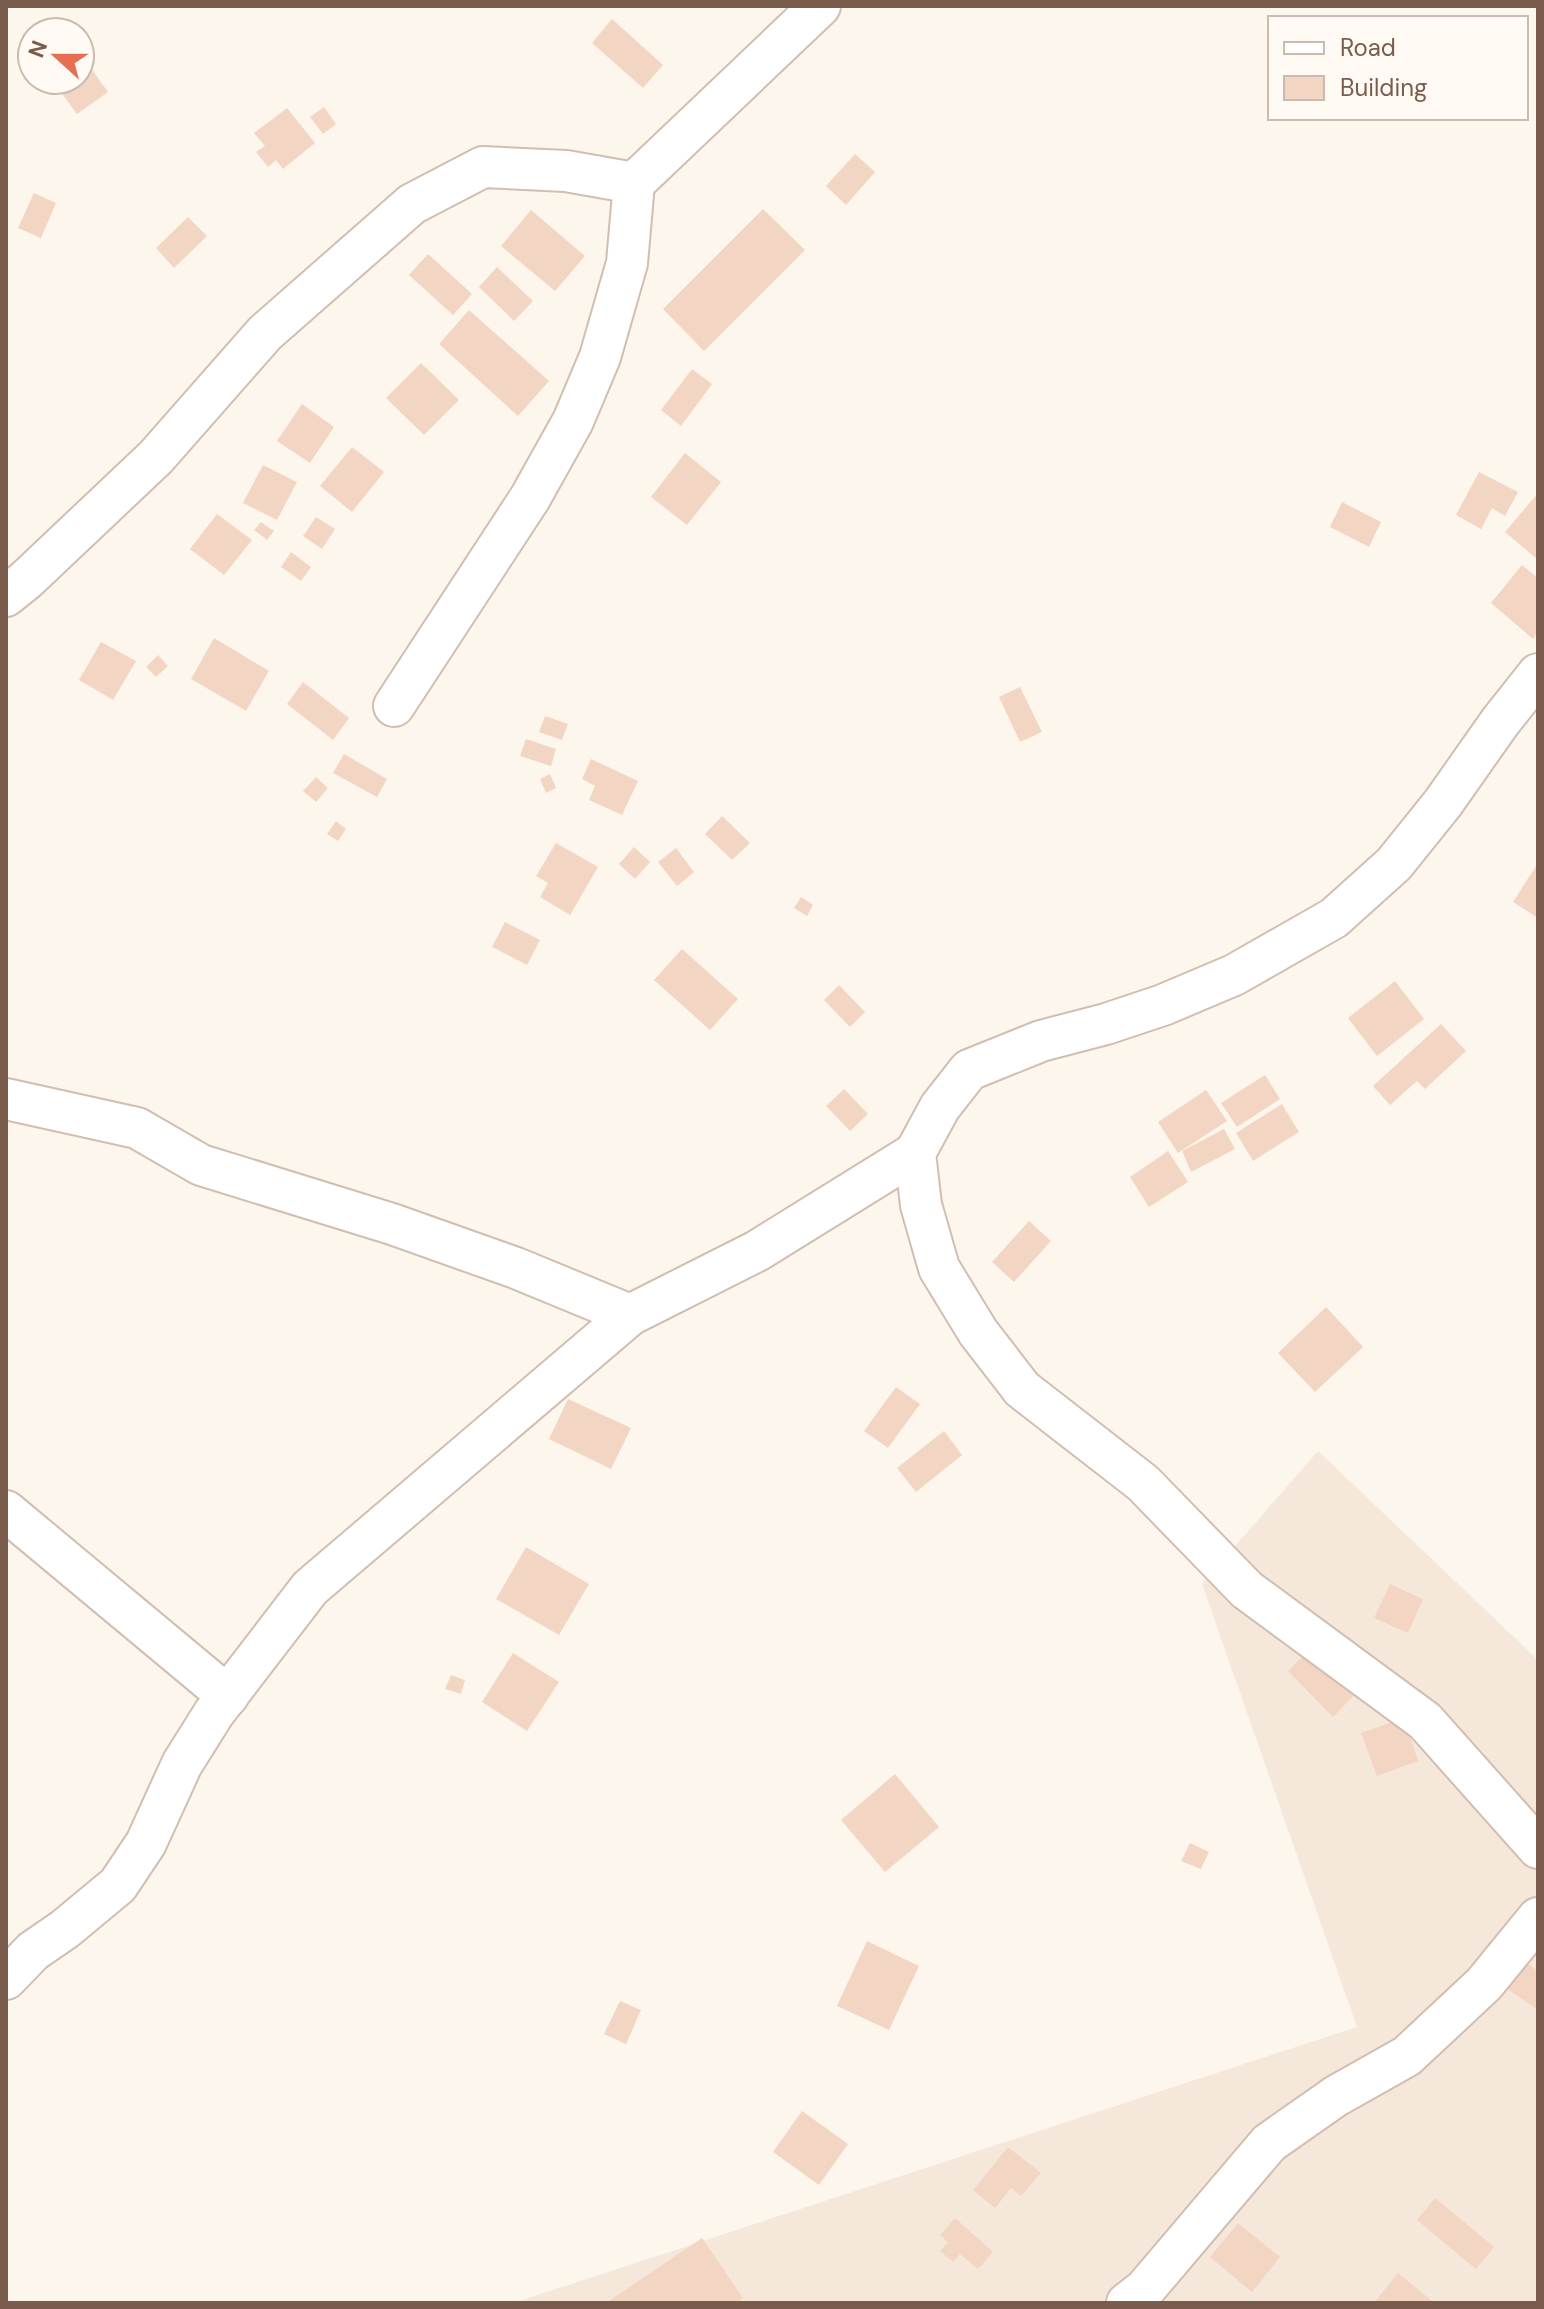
<svg xmlns="http://www.w3.org/2000/svg" width="1544" height="2309" viewBox="0 0 1544 2309" font-family="'DM Sans',sans-serif">
<rect width="100%" height="100%" fill="#fdf6ec"/>
<polygon fill="#f5e8da" points="1318,1451 1538,1660 1538,2303 513,2303 1357,2027 1202,1584"/>
<g fill="#f3d5c3">
<polygon points="612,19 663,65 643,88 592,43"/>
<polygon points="80,53 108,92 77,114 52,80 80,80"/>
<polygon points="324,107 336,124 323,134 310,117"/>
<polygon points="287,108 315,143 283,169 276,160 268,167 256,152 265,146 254,133"/>
<polygon points="855,154 875,172 846,205 826,186"/>
<polygon points="34,193 56,203 41,238 18,228"/>
<polygon points="763,209 805,250 704,351 663,309"/>
<polygon points="531,210 585,256 555,291 501,246"/>
<polygon points="188,217 207,236 174,268 156,248"/>
<polygon points="428,254 472,294 453,315 409,275"/>
<polygon points="497,267 533,301 514,321 479,287"/>
<polygon points="469,310 549,381 518,416 439,344"/>
<polygon points="421,363 459,400 424,435 386,398"/>
<polygon points="692,369 712,384 681,426 661,410"/>
<polygon points="302,404 334,427 310,463 277,441"/>
<polygon points="352,447 384,472 352,512 320,486"/>
<polygon points="685,453 721,482 687,525 651,497"/>
<polygon points="263,465 297,482 277,520 243,503"/>
<polygon points="1479,472 1518,492 1505,516 1492,508 1481,529 1456,515"/>
<polygon points="1538,493 1538,560 1505,532"/>
<polygon points="1342,502 1381,522 1369,547 1330,527"/>
<polygon points="217,514 252,540 224,575 190,549"/>
<polygon points="316,517 335,529 322,549 303,536"/>
<polygon points="261,522 274,531 267,540 254,530"/>
<polygon points="291,552 311,567 301,581 281,567"/>
<polygon points="1522,565 1538,578 1538,632 1533,639 1491,603"/>
<polygon points="214,638 269,671 246,711 191,679"/>
<polygon points="101,642 136,661 113,700 79,680"/>
<polygon points="158,655 168,666 156,677 146,667"/>
<polygon points="303,682 349,718 333,740 287,704"/>
<polygon points="1020,687 1042,732 1020,742 999,697"/>
<polygon points="545,716 568,724 562,740 539,732"/>
<polygon points="526,739 556,749 551,766 520,756"/>
<polygon points="344,754 387,779 377,797 333,773"/>
<polygon points="591,759 638,781 622,815 589,800 595,786 582,779"/>
<polygon points="550,774 556,788 546,793 540,779"/>
<polygon points="316,777 328,788 316,802 303,791"/>
<polygon points="722,816 750,843 732,860 705,834"/>
<polygon points="336,821 346,829 338,841 327,834"/>
<polygon points="556,843 598,867 570,915 540,897 548,883 536,876"/>
<polygon points="634,847 650,862 635,879 619,864"/>
<polygon points="676,848 694,872 677,886 658,862"/>
<polygon points="1538,863 1538,918 1513,902"/>
<polygon points="801,897 813,905 807,916 794,908"/>
<polygon points="505,922 540,940 527,965 492,947"/>
<polygon points="682,949 738,999 710,1030 654,980"/>
<polygon points="1395,981 1424,1019 1377,1056 1348,1018"/>
<polygon points="839,985 865,1012 850,1027 824,1000"/>
<polygon points="1441,1024 1466,1051 1425,1089 1417,1081 1390,1105 1373,1086"/>
<polygon points="1265,1075 1280,1099 1237,1127 1221,1103"/>
<polygon points="844,1089 868,1114 850,1131 826,1106"/>
<polygon points="1206,1090 1227,1121 1178,1153 1158,1122"/>
<polygon points="1282,1104 1299,1132 1253,1161 1236,1133"/>
<polygon points="1224,1129 1235,1149 1191,1172 1182,1151"/>
<polygon points="1168,1151 1188,1182 1149,1207 1130,1177"/>
<polygon points="1029,1221 1051,1241 1014,1282 992,1262"/>
<polygon points="1326,1307 1363,1347 1315,1392 1278,1353"/>
<polygon points="896,1387 920,1404 888,1448 864,1431"/>
<polygon points="568,1399 631,1428 611,1469 549,1439"/>
<polygon points="944,1431 962,1455 916,1492 897,1468"/>
<polygon points="526,1547 589,1584 559,1635 496,1599"/>
<polygon points="1390,1584 1423,1599 1408,1633 1374,1618"/>
<polygon points="1311,1648 1356,1693 1333,1717 1288,1671"/>
<polygon points="513,1653 559,1682 527,1731 482,1702"/>
<polygon points="451,1675 465,1680 461,1694 445,1689"/>
<polygon points="1404,1718 1418,1761 1377,1776 1361,1733"/>
<polygon points="895,1774 939,1827 885,1872 841,1820"/>
<polygon points="1190,1843 1209,1852 1201,1869 1181,1861"/>
<polygon points="867,1941 919,1966 889,2030 837,2006"/>
<polygon points="1521,1959 1538,1971 1538,2010 1503,1986"/>
<polygon points="620,2001 641,2010 626,2044 604,2034"/>
<polygon points="802,2111 848,2144 819,2185 773,2152"/>
<polygon points="1008,2147 1041,2173 1021,2196 1011,2188 995,2208 973,2190"/>
<polygon points="1435,2198 1494,2247 1476,2269 1417,2220"/>
<polygon points="955,2218 993,2252 978,2269 960,2254 953,2262 940,2251 948,2242 940,2235"/>
<polygon points="1238,2223 1280,2257 1252,2292 1210,2257"/>
<polygon points="702,2238 743,2298 736,2303 606,2303"/>
<polygon points="1398,2273 1432,2301 1430,2303 1374,2303"/>
</g>
<g fill="none" stroke-linecap="round" stroke-linejoin="round">
<defs>
<g id="minor">
<polyline points="6,596 26,580 156,457 265,333 412,204 483,167 566,171 634,183 820,6"/>
<polyline points="1538,674 1500,722 1443,803 1394,864 1334,918 1234,975 1163,1005 1106,1024 1041,1041 969,1070 940,1107 915,1153 921,1205 939,1268 978,1332 1022,1389 1143,1483 1247,1590 1425,1721 1538,1848"/>
<polyline points="394,706 530,498 573,421 600,357 627,263 634,183"/>
<polyline points="6,1099 137,1128 201,1165 392,1224 516,1268 630,1315"/>
<polyline points="6,1511 228,1696"/>
<polyline points="6,1979 33,1951 65,1929 118,1885 146,1843 182,1764 214,1713 310,1588 630,1315 757,1251 915,1153"/>
<polyline points="1127,2303 1145,2289 1269,2143 1336,2096 1407,2056 1484,1984 1538,1918"/>
</g>
</defs>
<use href="#minor" stroke="#d1beb0" stroke-width="44"/>
<use href="#minor" stroke="#fff" stroke-width="40"/>
</g>
<rect width="1544" height="2309" fill="none" stroke="#7a5c4d" stroke-width="16"/>
<rect x="1268" y="16" width="260" height="104" fill="#fffaf3" stroke="#cabbb1" stroke-width="2"/>
<rect x="1284" y="42" width="40" height="12" fill="#ffffff" stroke="#cabbb1" stroke-width="2"/>
<text x="1340" y="56" font-size="24" fill="#7a5c4d">Road</text>
<rect x="1284" y="76" width="40" height="24" fill="#f3d5c3" stroke="#cabbb1" stroke-width="2"/>
<text x="1340" y="96" font-size="24" fill="#7a5c4d">Building</text>
<g transform="translate(56 56) rotate(291)"><circle r="38" fill="#fffaf3" stroke="#cabbb1" stroke-width="2"/>
<path d="M0-6L14 30L0 20L-14 30Z" fill="#e76f51"/>
<text y="-12" font-size="22" font-weight="bold" text-anchor="middle" fill="#7a5c4d">N</text>
</g>
</svg>
